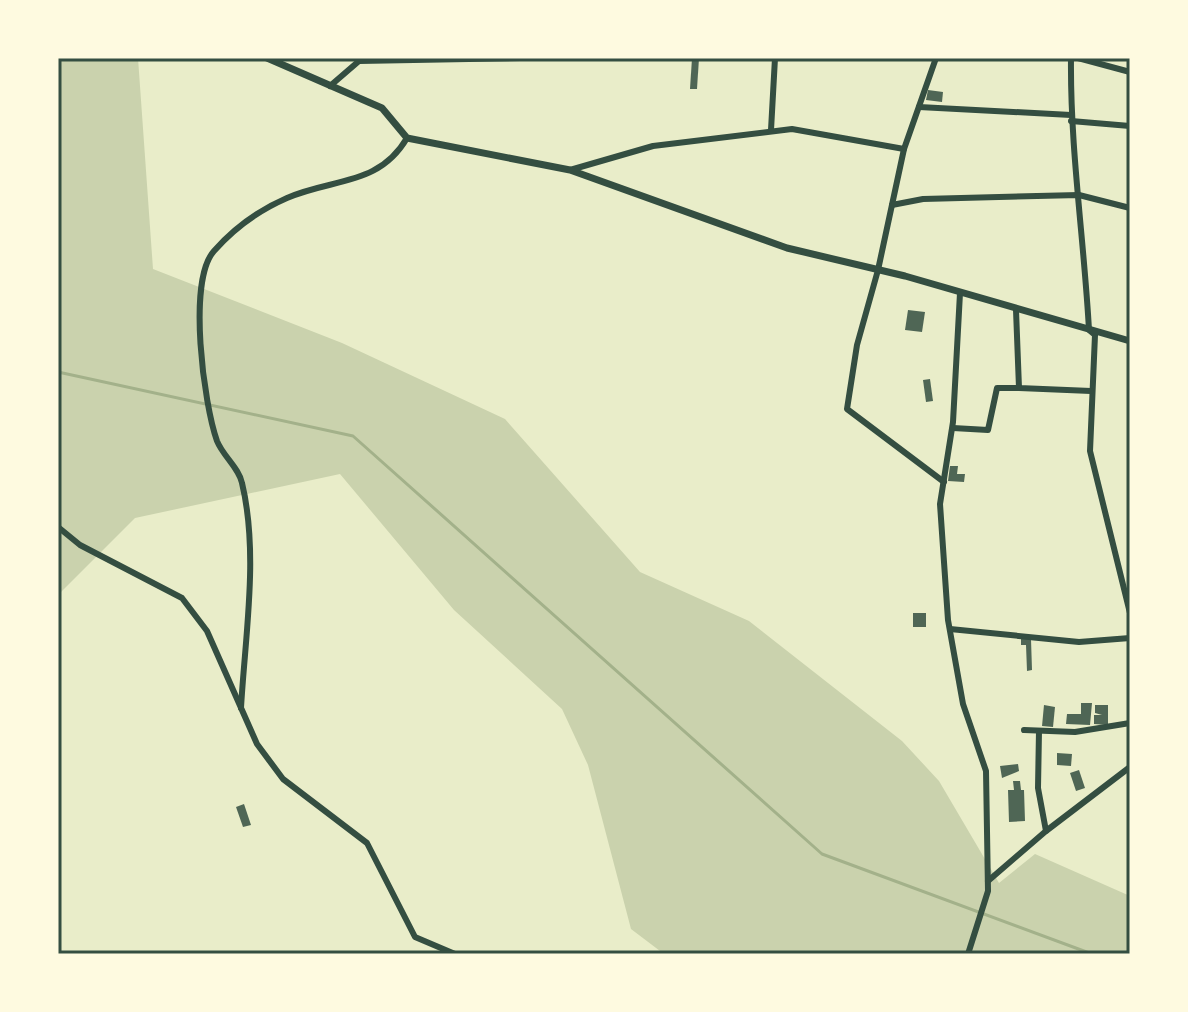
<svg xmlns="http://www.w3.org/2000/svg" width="1188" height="1012" viewBox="0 0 1188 1012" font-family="Mulish,sans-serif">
<rect width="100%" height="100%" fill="#e9edc9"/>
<polygon fill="#cad2ad" points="58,58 138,58 153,269 342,343 505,419 640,572 749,621 902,741 939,781 999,883 1035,854 1130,896 1130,954 664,954 631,929 588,765 562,709 454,610 340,474 135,518 58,595"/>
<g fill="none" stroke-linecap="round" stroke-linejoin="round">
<polyline stroke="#a3b18a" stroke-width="3" points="58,372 353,436 822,854 1092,954"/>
</g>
<g fill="#4f6655">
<polygon points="692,58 699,58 697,89 690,89"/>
<polygon points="928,90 943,92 942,102 926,100"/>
<polygon points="908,310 925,312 922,332 905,330"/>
<polygon points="930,379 933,401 926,402 923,380"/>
<polygon points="950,466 958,466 957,474 965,474 964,482 948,481"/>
<rect x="913" y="613" width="13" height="14"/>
<polygon points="1021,639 1031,639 1032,670 1027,671 1026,645 1021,645"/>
<polygon points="1081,703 1092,703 1090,725 1066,724 1067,714 1081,714"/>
<polygon points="1044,705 1055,707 1053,727 1042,726"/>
<polygon points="1095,705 1108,705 1108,725 1094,724 1094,715 1102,715 1095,713"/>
<polygon points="1057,753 1072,754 1071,766 1057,765"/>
<polygon points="1018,764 1019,771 1002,778 1000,766"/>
<polygon points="1079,770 1085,788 1076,791 1070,773"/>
<polygon points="1013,781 1020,781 1021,790 1024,790 1025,821 1009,822 1008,790 1014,790"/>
<polygon points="244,804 251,825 243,827 236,807"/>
</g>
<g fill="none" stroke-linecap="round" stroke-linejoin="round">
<g stroke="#344e41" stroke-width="6">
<polyline points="936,58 904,149 878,270 857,345 847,409 944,482"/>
<path d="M 1071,58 C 1070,149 1084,239 1089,330 L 1095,335 L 1090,451 L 1130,613"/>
<polyline points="1078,58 1130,72"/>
<polyline points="330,86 359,61 520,58"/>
<polyline points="919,107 1071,115"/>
<polyline points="1071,121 1130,126"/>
<polyline points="771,130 775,58"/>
<polyline points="570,170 653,146 792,129 904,149"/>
<polyline points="892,205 923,199 1079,195 1130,208"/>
<polyline points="960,293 953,422 940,504 948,620 963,704 986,771 988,891 968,954"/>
<polyline points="1016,310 1019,388 1091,391"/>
<polyline points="953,428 988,430 997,388 1019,388"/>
<polyline points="58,527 80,545 182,598 207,631 257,744 283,779 367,843 415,937 455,954"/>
<polyline points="950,629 1079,642 1130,638"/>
<path d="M 241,708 C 245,636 259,554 242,483 C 239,468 223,456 217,441 C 204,405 187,281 214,251 C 235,227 257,211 287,198 C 333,178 379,186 407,138"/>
<polyline points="1024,730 1075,732 1130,723"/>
<polyline points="1039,731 1038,788 1046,831"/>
<polyline points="988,881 1046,831 1130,767"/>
</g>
<polyline stroke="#344e41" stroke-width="7" points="267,58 382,108 407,138 570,170 787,248 905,276 1130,341"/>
</g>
<rect width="1188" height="1012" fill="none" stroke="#fefae0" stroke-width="120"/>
<rect x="60" y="60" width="1068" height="892" fill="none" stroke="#344e41" stroke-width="3"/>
</svg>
